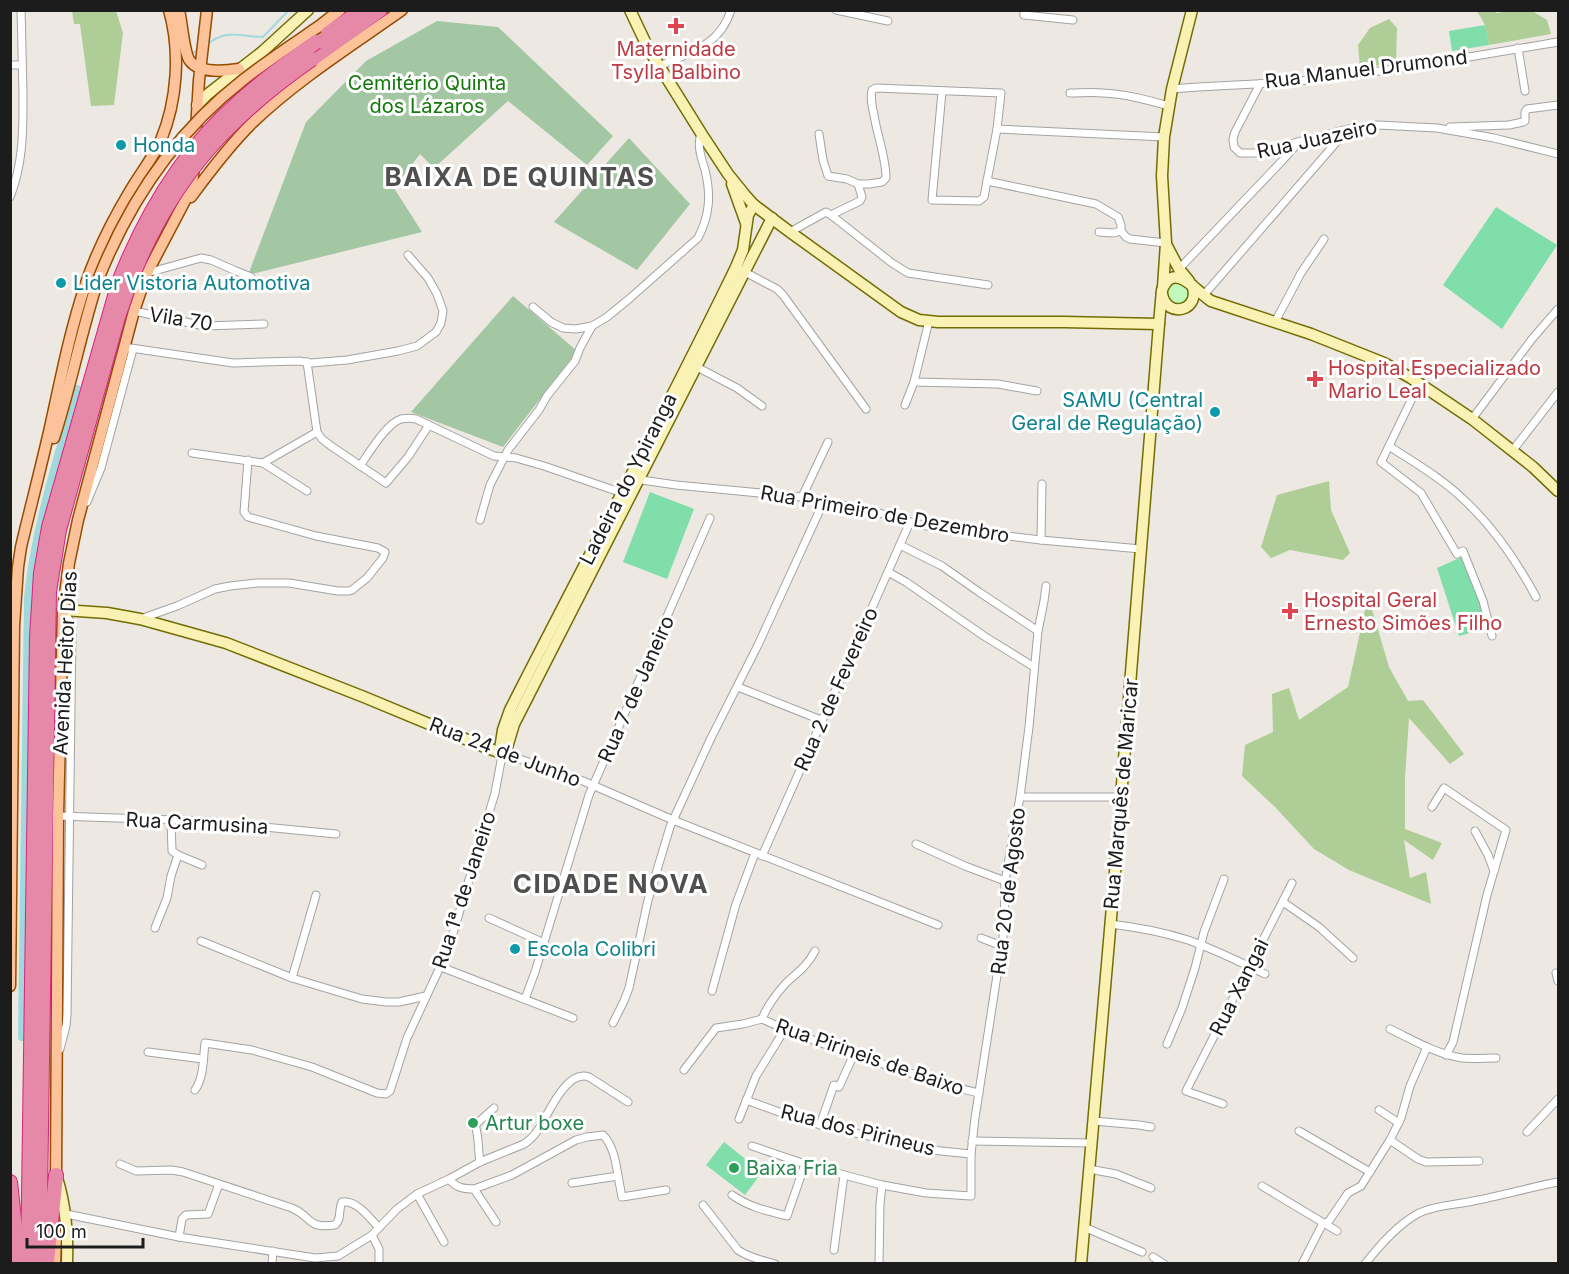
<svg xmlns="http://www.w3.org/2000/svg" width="1569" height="1274" viewBox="0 0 1569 1274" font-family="Inter,sans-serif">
<rect width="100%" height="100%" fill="#eee8e2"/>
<g fill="#afcd96">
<polygon points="72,11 116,11 123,33 114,105 91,106 80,24 74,24"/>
<polygon points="1477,11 1495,11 1496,13 1512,11 1532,11 1547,20 1551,34 1489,45 1485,25"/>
<polygon points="1389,19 1397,28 1396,63 1360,68 1358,45 1370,28"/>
<polygon points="1329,481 1331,510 1350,553 1343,560 1290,550 1271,558 1261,547 1277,495"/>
<polygon points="1368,596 1389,667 1408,701 1423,700 1464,754 1450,764 1409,718 1405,778 1405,829 1442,843 1433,860 1404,840 1410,878 1426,872 1431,904 1349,870 1314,849 1276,808 1242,776 1245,745 1273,732 1272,694 1289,688 1299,720 1348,687"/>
</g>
<g fill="#a3c7a3">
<polygon points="437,21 498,27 613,136 587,165 508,101 434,168 420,154 394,188 422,232 248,275 306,122 366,61"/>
<polygon points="629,138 690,204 637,270 554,222"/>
<polygon points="513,296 577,351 503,447 411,412"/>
</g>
<circle fill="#c2f9bd" cx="1179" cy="294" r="11"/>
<g fill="#7fdeaa">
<polygon points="1485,25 1489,45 1452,51 1449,31"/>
<polygon points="1496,207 1557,245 1502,329 1443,285"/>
<polygon points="650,492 694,509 667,579 623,562"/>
<polygon points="1464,556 1488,628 1459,636 1437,568"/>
<polygon points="724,1142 762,1172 745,1195 706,1165"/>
</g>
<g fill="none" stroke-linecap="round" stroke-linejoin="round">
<g stroke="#a1d8dc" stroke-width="2">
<path d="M 210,42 C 231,29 240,37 263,37 L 289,10"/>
<polyline points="193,53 196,51"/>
</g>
<path stroke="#a1d8dc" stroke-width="8" d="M 22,1037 L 28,598 C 35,526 58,458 77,389"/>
<defs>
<g id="street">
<polyline points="836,10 888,21"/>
<polyline points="1024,10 1024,15 1073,20"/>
<polyline points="1518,48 1525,91"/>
<polyline points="10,65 22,65"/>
<path d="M 659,66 C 689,53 720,46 731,10"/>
<polyline points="1260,84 1235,132 1233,139 1234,147 1240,153 1255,153 1348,129 1378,125 1437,128 1494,138 1558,154"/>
<path d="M 1172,89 C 1215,85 1258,85 1300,81 C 1387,72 1473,56 1558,42"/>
<path d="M 1070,93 C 1081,93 1092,92 1103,93 C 1126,94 1147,100 1169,106"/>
<polyline points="1450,127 1509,125 1523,122 1525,121 1525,112 1527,109 1558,105"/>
<polyline points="997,129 1164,137"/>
<path d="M 819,134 L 823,160 L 828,176 L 847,179 L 858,184 L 869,184 L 882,182 L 886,178 C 886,157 877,135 874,115 C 872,106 870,98 872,90 L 876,88 L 1001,93 L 997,129 L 987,181 L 984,197 L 979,201 L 932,200 L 942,92"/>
<polyline points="987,181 1096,204 1118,217 1121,225 1121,231"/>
<path d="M 10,197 C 24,162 23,127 23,90 C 22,64 22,37 21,10"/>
<polyline points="831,215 892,263 908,273 988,285"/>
<polyline points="1121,231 1126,237 1130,239 1166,243"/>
<polyline points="790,232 826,212 831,215 860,201 862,197 858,184"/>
<polyline points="1099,232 1113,233 1121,231"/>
<polyline points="1179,269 1281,162 1299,142"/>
<polyline points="741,270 777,289 783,295 866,409"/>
<polyline points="147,273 201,258 211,260 236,271 251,277"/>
<polyline points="1203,296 1347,130"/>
<path d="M 533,307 L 551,322 L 563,328 L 576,329 L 592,326 L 607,317 L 629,299 L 698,238 C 710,215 711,194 705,170 C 701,157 697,146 701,133"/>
<polyline points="134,311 204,326 264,324"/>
<polyline points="1275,322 1301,273 1324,239"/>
<polyline points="124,347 233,363 299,361 311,363 347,360 398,351 417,346 436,332 441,323 443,311 437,294 428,278 408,255"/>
<polyline points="307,362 317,432 322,439 331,446 386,483 408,457 429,425"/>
<polyline points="693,365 737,388 762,406"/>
<polyline points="914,382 998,384 1037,391"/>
<path d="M 1419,384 L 1389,446 C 1413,462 1440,477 1461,497 C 1492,525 1516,560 1536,597"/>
<polyline points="905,405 914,382 929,321"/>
<polyline points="1472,419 1532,339 1558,309"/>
<polyline points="1389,446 1381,462 1421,493 1457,554 1463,551 1483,601 1492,636"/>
<polyline points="1513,450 1558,392"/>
<polyline points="192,453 263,463 307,491"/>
<polyline points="263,463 317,432"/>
<path d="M 360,466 C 369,453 386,424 401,419 C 406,418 411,418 416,419 L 494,456 L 516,458 L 544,466 L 625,494"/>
<polyline points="635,479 676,485 802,497 872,511 910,522 927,526 1041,540 1141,549"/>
<polyline points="802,497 828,442"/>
<polyline points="87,502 101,468 133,349"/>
<polyline points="480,520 490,485 508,450 539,410 547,396 575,361 580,348 592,326"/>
<polyline points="1041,540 1042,484"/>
<polyline points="900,545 942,566 979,592 1038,631"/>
<polyline points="888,572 906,582 984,636 1034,667"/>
<polyline points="143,618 177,606 215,589 230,586 257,583 289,583 338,591 349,591 352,590 367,578 383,558 385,552 378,548 316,536 248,517 244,512 248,460"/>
<polyline points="738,687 821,720"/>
<polyline points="1020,797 1121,797"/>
<polyline points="1432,807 1444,788 1506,830 1487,895 1453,1042 1446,1055"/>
<polyline points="58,816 204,821 336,834"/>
<polyline points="171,820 172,851 178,855 202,865"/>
<polyline points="1475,831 1488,855 1494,871"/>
<polyline points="916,844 965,866 1005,881"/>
<polyline points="762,856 910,522"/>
<polyline points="1283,902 1319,927 1353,958"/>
<polyline points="489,918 544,943"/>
<path d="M 1110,924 C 1136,927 1163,932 1188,940 C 1214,949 1240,962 1265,974"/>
<polyline points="155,928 167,898 171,876 178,855"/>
<polyline points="981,938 1002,946"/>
<polyline points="201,941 292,978 362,999 386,1002 399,1002 426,996"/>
<polyline points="441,967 573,1018"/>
<polyline points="1556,973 1558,981"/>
<polyline points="292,978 316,895"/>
<polyline points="712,991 736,904 755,853"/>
<polyline points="525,999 535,972 589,795 710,518"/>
<path d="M 762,1019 C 805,1039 850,1053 895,1068 C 923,1077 950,1087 979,1093"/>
<path d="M 762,1019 C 767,1006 777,993 786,983 C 797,973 808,965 815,951"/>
<polyline points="613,1023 624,1001 629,988 648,900 670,827 711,738 758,645 824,501"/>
<path d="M 1390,1029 C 1413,1040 1436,1054 1462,1058 C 1473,1059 1485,1058 1496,1058"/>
<polyline points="1167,1044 1182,1008 1195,968 1204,932 1224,879"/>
<polyline points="60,1049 66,1026 67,1015 72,630 71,623 65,613"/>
<polyline points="148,1052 203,1059"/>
<polyline points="684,1070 716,1028 743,1024 762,1019"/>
<path d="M 195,1090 C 204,1077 203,1059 205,1043 L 252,1050 L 312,1067 L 377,1093 L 386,1094 L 390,1091 L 407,1038 L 448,950 L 495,793 L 501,761 L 505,754 L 583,781 L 673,820 L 938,925"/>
<polyline points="746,1100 801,1120 877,1138 892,1143 941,1151 971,1154"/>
<polyline points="1223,1104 1186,1091 1292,883"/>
<polyline points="1379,1110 1399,1123"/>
<polyline points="739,1119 756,1076 785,1029"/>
<polyline points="1093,1121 1139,1125 1151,1127"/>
<polyline points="820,1125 834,1085 839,1087 854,1054"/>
<polyline points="1299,1131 1370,1172"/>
<polyline points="1527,1132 1558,1099"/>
<polyline points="1390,1140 1418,1159 1426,1162 1479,1161"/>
<polyline points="972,1141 1091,1143"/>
<polyline points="752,1146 814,1167 882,1185 926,1193 971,1196 971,1154 975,1118 1004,930 1005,881 1020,797 1029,727 1038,631 1044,601 1046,586"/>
<path d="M 480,1162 C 478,1150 479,1135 475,1125 L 494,1108"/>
<path d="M 120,1164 L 136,1171 L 172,1170 L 183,1172 L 292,1208 C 313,1217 306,1229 335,1225 C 342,1219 338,1210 342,1202 C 357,1200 370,1218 379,1228"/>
<polyline points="1089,1169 1116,1174 1151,1188"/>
<polyline points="618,1176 622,1197 666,1190"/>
<path d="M 449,1179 C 456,1188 464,1189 474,1189 L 496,1222"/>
<polyline points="1262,1186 1337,1231"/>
<path d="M 474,1189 L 512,1175 L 576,1140 L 587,1137 L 603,1135 C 613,1145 616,1162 618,1176 L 572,1183"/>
<polyline points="417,1194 444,1242"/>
<path d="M 732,1195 C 749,1207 767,1211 787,1216 L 805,1164"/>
<path d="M 703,1205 L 738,1250 C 749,1258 762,1260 775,1264"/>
<polyline points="66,1214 179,1237 315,1258 338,1256 372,1235"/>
<polyline points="1084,1227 1142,1252"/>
<polyline points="179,1237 182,1219 186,1215 208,1214 219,1184"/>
<polyline points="834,1250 844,1175"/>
<polyline points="1153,1257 1164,1264"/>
<polyline points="272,1264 273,1251"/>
<path d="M 379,1264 L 379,1249 L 372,1235 L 397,1209 L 417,1194 L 449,1179 L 480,1162 L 524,1144 C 530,1140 534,1136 538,1130 C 548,1115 566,1069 589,1077 L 628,1102"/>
<polyline points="879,1264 880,1204 882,1185"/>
<polyline points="1302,1264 1322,1225 1329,1221 1348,1193 1361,1186 1390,1140 1401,1118 1410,1086 1427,1047"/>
<path d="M 1365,1264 C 1380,1245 1398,1224 1419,1213 C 1436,1205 1455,1205 1473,1201 C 1502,1196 1530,1187 1558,1182"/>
</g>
<g id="secondary">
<polyline points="630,10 648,48 701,133 728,174 745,195 754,205 790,232 901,312 919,320 938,322 1064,322 1159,324"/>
<polyline points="197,105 208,94 262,52 308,10"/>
<polyline points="732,184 746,223"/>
<polyline points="1167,246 1179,269 1189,281"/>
<polyline points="1163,287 1166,243 1162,176 1164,137 1172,89 1192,10"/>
<path d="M 1162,294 C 1167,320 1202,310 1192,285"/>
<polyline points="63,610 107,613 140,619 226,643 364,697 487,748 505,754 514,724 772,218"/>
<path d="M 500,749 L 503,730 L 510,710 C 585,562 664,416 736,267 L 743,250 L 748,215 L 754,205"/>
<path d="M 57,1178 C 66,1206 68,1234 67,1264"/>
<path d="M 1081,1264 L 1115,872 L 1159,324 L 1162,290 C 1174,260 1197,292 1211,301 L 1311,334 L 1384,363 L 1411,378 L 1472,419 L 1533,467 L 1558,491"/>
</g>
<g id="primary">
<path d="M 179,10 C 182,22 184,54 190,61 C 200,74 225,71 239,69"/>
<polyline points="318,27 340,10"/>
<polyline points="195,148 199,80 207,10"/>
<path d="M 191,197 C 210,171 229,146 252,123 C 297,80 351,46 402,10"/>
<path d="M 54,438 C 71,386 81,332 98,280"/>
<path d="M 10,986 L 14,626 L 18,567 L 21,547 C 30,509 40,471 49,432 C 60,383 69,334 85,286 C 96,253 112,221 130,191 C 140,174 153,158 161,140 C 177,101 181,52 169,10"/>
<polyline points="56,1182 58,816 63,610 69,563 78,520 134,311 147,273 189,193 192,184 194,167"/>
<polyline points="55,1264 56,1234"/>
</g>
<g id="highway">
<polyline points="316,42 362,10"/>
<polyline points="312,59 380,10"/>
<polyline points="10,1182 19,1264"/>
<polyline points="47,1261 56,1175"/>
<polyline points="28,1264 37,637 41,573 49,527 119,282"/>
<polyline points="39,1264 49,592 59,530 118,317 129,285"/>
</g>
</defs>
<use href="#street" stroke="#a3a3a3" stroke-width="9"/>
<use href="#secondary" stroke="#726d04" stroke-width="13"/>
<use href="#primary" stroke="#944c00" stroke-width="13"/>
<use href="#highway" stroke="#d7237d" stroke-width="16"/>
<use href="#street" stroke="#fff" stroke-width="7"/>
<use href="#secondary" stroke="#f9f2b4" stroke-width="10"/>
<use href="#primary" stroke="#fcc299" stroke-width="10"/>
<use href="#highway" stroke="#e688a8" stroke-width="14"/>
<defs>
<path id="primary-bridge" d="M 98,280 C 129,201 175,133 243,80 C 267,61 293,44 318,27"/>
<g id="highway-bridge">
<path d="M 119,282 C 146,213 183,150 240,101 C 264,79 290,61 316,42"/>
<path d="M 129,285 C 168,183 223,121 312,59"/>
</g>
</defs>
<use href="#primary-bridge" stroke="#944c00" stroke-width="13" stroke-linecap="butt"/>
<use href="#highway-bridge" stroke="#d7237d" stroke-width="16" stroke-linecap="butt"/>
<use href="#primary-bridge" stroke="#fcc299" stroke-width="10"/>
<use href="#highway-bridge" stroke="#e688a8" stroke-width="14"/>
</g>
<g fill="#e0444e" stroke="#fff" stroke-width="2">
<path d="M673 17h6v6h6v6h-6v6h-6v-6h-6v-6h6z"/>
<path d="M1312 370h6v6h6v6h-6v6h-6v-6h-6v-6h6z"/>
<path d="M1287 602h6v6h6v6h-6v6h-6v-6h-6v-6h6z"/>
</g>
<g fill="#0f9aa8" stroke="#fff" stroke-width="2">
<circle cx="121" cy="145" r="6"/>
<circle cx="61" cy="283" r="6"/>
<circle cx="1215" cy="412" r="6"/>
<circle cx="515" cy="949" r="6"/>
</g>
<g fill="#2e9e5b" stroke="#fff" stroke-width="2">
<circle cx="473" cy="1123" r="6"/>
<circle cx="734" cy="1168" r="6"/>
</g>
<g text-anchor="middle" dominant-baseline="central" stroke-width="6" stroke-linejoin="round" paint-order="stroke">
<g font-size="20" fill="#be3a42" stroke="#fff" text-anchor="start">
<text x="676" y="49" text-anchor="middle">Maternidade<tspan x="676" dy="23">Tsylla Balbino</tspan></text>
<text x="1328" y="368">Hospital Especializado<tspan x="1328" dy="23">Mario Leal</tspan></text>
<text x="1304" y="600">Hospital Geral<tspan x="1304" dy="23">Ernesto Simões Filho</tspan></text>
</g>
<g font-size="20" fill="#1c1c1c" stroke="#fff">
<text transform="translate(1366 69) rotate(-7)">Rua Manuel Drumond</text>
<text transform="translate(1317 139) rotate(-12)">Rua Juazeiro</text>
<text transform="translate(181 319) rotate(9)">Vila 70</text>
<text transform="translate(628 479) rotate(-63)">Ladeira do Ypiranga</text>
<text transform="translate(885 514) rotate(10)">Rua Primeiro de Dezembro</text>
<text transform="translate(65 663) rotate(-87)">Avenida Heitor Dias</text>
<text transform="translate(636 689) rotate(-66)">Rua 7 de Janeiro</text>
<text transform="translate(836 689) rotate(-66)">Rua 2 de Fevereiro</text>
<text transform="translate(505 752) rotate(21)">Rua 24 de Junho</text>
<text transform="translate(1121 794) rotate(-85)">Rua Marquês de Maricar</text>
<text transform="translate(197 823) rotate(3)">Rua Carmusina</text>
<text transform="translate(464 890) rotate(-72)">Rua 1ª de Janeiro</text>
<text transform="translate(1008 891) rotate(-83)">Rua 20 de Agosto</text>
<text transform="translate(1239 987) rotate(-63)">Rua Xangai</text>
<text transform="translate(870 1057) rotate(19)">Rua Pirineis de Baixo</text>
<text transform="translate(858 1130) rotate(14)">Rua dos Pirineus</text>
</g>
<g font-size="20" fill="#13790b" stroke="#fff">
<text x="427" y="83">Cemitério Quinta<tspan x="427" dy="23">dos Lázaros</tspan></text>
</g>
<g font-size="20" fill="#0d838f" stroke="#fff" text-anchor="start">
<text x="133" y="145">Honda</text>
<text x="73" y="283">Lider Vistoria Automotiva</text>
<text x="1203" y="400" text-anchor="end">SAMU (Central<tspan x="1203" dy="23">Geral de Regulação)</tspan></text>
<text x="527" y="949">Escola Colibri</text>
</g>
<g font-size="20" fill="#27864d" stroke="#fff" text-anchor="start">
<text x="485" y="1123">Artur boxe</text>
<text x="746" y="1168">Baixa Fria</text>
</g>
<g font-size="26" font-weight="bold" letter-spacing="1.5" fill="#4f4f4f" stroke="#fff">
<text x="520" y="176">BAIXA DE QUINTAS</text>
<text x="611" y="883">CIDADE NOVA</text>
</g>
</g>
<rect width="1569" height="1274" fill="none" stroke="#1c1c1c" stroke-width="24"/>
<path d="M27 1238v9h116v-9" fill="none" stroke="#1c1c1c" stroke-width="3"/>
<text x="36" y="1238" font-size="18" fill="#1c1c1c" stroke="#ffffff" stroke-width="4.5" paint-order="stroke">100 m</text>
</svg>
